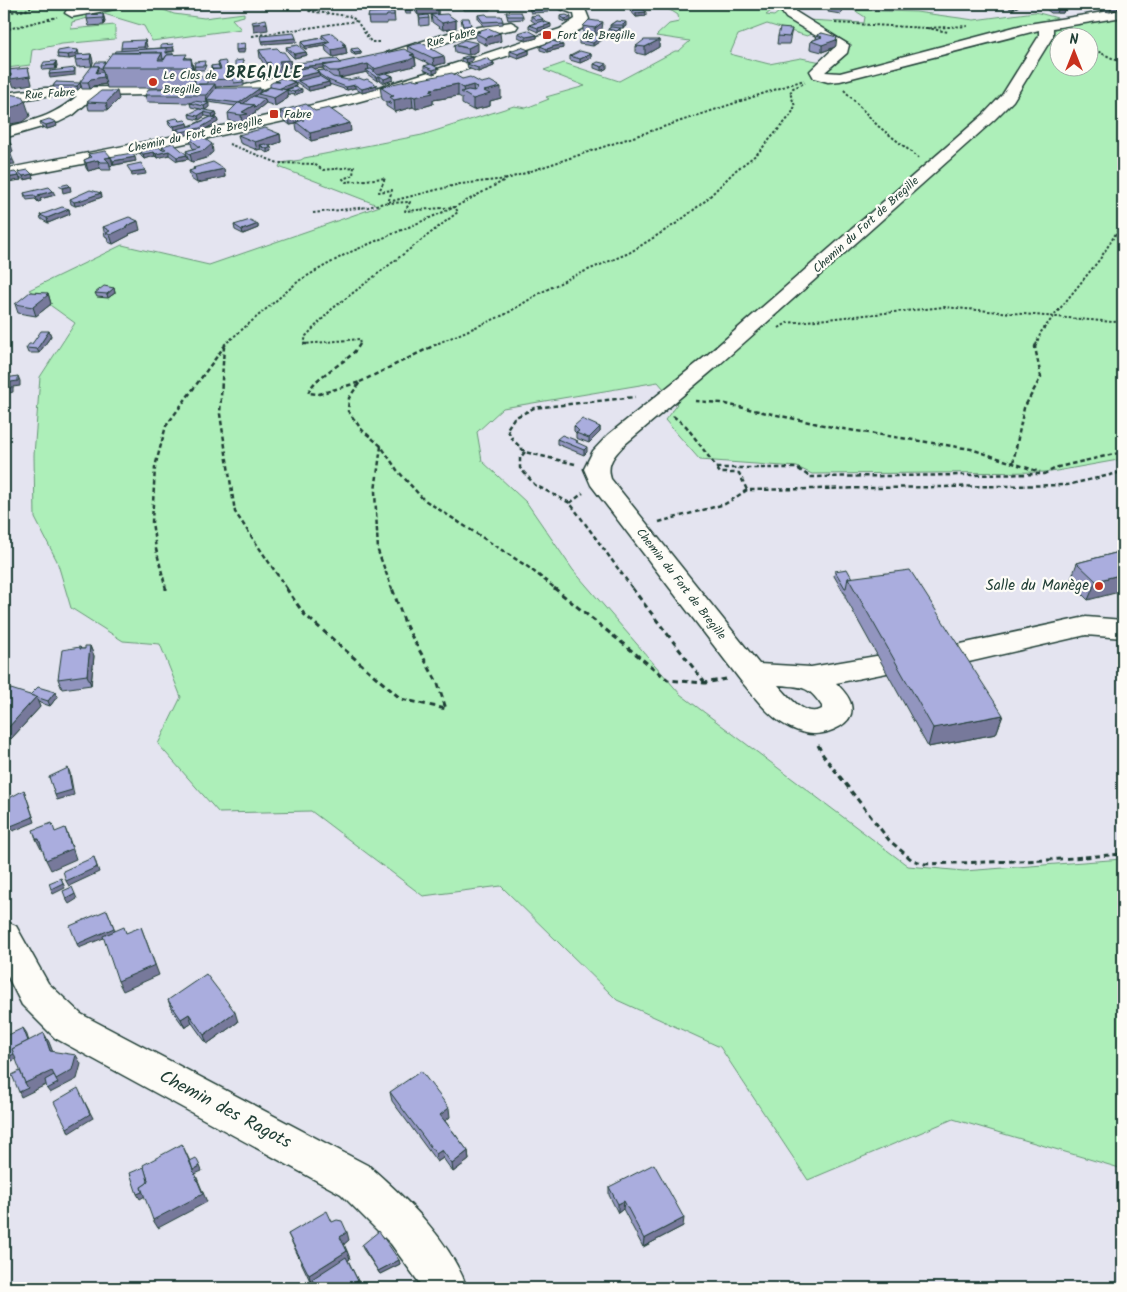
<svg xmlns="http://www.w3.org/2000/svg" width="1127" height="1292" viewBox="0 0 1127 1292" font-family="Kalam,sans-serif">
<rect width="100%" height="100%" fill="#e4e4f0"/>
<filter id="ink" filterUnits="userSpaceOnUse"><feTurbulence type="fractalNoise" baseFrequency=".02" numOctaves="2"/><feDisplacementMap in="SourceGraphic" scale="10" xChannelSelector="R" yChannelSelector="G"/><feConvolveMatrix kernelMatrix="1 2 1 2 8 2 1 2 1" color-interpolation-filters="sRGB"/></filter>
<g filter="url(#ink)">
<g fill="#adefb9" stroke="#669676" fill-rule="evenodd">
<polygon points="4,4 73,4 68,15 97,9 151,5 174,14 204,18 244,13 244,16 232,19 241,29 152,41 144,26 104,14 72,22 71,29 115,25 115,39 62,44 32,50 30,65 7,68 8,52 4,52"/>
<path d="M 655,4 L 769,4 L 767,6 L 776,7 L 766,15 L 774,16 L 779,12 L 815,33 L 807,36 L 767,24 L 738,35 L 730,54 L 769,64 L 801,58 L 832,64 L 852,45 L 807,20 L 864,23 L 865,17 L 854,10 L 916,12 L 974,20 L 1035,12 L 1065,20 L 1123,15 L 1123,457 L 1118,460 L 1051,472 L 812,474 L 797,467 L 700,460 L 665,420 L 677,404 L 658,382 L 503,408 L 477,432 L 482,461 L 527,503 L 573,570 L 680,694 L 908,866 L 964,871 L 1123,859 L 1123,1169 L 953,1119 L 808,1180 L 720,1047 L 617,1000 L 501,886 L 423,896 L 311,811 L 219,813 L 158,744 L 181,697 L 160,644 L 123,641 L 71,608 L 57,561 L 35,518 L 34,455 L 40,377 L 75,323 L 29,290 L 122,245 L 209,265 L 380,206 L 279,167 L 281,163 L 301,160 L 304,158 L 422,135 L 514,106 L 526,108 L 549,99 L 546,97 L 585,86 L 544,70 L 564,63 L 619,81 L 675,51 L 679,51 L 690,41 L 656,36 L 669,24 L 679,22 L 678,15 C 670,9 663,8 655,4 ZM 1060,38 L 1090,38 L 1090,68 L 1060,68 Z"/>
</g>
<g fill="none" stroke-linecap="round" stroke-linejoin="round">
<defs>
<g id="minor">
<polygon points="101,4 126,4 120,8 72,17 65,13 67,10"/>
<path d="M 555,4 L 572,4 L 585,9 L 589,19 L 583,28 L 570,35 L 419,85 L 302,117 L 150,151 L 4,179 L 4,169 C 116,148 229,127 340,98 C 415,78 487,53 560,29 L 575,19 L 574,14 L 556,7 Z"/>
<path d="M 786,4 L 798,4 L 796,12 L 849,45 L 847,53 L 825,72 L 840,73 L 1022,25 L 1123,9 L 1123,17 L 1053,28 L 1053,36 L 1013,101 L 994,120 L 720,364 L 624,445 C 614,456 606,463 611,479 L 759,664 L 811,667 L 882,655 L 892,658 L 896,665 L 892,672 L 836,683 C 841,688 850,697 851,705 C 856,724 828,734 813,734 C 806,734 798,731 791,728 C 770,719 756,698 741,681 L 591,485 L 584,469 L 593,451 L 608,435 L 706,356 L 984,114 L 1002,95 L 1039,36 L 1039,30 L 840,81 L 828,82 L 814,78 L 810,71 L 835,47 L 786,18 L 781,11 ZM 778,685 C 802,687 808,685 822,706 L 822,709 C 805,718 789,697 778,685 Z"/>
<polygon points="511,22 518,26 516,29 457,39 391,60 386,59 384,56 386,53 455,31"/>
<path d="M 327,67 L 332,68 L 334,71 L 332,74 L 287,82 L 247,93 L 95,96 L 73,115 L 59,122 L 4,138 L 4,128 C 33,120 53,117 77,96 L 45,96 L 4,103 L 4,93 L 45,88 L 246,85 L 285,74 Z"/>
<polygon points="1086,617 1123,620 1123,638 1086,635 947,667 937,664 933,657 937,650 947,647"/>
<path d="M 4,921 L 16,926 L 48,983 L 81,1014 L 369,1166 C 407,1199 450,1240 467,1288 L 423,1288 L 391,1244 L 341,1194 L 55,1038 L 22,1005 L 4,969 Z"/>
</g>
</defs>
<use href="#minor" stroke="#1f3d34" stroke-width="3"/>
<g stroke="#1f3d34" stroke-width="2" stroke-dasharray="2.5 2" stroke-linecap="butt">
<polyline points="11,4 11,12 26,10 37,4"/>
<polyline points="328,4 326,7 308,11 349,16 356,20 371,42 380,42"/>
<polyline points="4,6 24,4"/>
<polyline points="595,6 606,4"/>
<polyline points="835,23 927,28 969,26"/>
<polyline points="927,28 948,32"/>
<polyline points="4,30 57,17"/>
<polyline points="252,36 356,21"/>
<polyline points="1090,48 1123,63"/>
<polyline points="844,90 878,126 919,158"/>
<polyline points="229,144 278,163 314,164 323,170 354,167 353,175 343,179 346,182 385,178 379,192 392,190 388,203 410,202 405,211 455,207 458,212 332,309 306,336 304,344 359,339 360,345"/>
<polyline points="313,213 368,207 460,184 507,179"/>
<polyline points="779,328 787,323 944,307 1113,322 1123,321"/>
<polyline points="224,345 300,280 346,254 455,207 507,179 804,80"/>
<polyline points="434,345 506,314 540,293 576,275 629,253 677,223 705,201 736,170 757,154 791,115 795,106 790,93 793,88 805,83"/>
<polyline points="1036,345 1041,332 1100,259 1123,222"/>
</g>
<g stroke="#1f3d34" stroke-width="2.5" stroke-dasharray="4.5 3" stroke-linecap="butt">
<polyline points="304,344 307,344"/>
<path d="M 360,344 C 349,364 316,373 308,393 L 319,394 L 360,382 L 349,398 L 348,411 L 362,430 L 381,446 L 397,470 L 423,499 L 528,567 L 556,589"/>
<polyline points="224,346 220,414 235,512 287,589"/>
<polyline points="360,382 437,344"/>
<polyline points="695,401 721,403 837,428 971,449 1040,472"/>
<polyline points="673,416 686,426 717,468 797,468 810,477 1044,474 1058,467 1123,452"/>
<polyline points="381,446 375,491 378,551 392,589"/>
<polyline points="525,452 520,458 520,468 535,485 570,503 633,589"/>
<polyline points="1013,463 1024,408 1041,377 1035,347 1036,344"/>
<polyline points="575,464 525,452 513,440 507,429 514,418 534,408 635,397"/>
<polyline points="717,469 720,473 739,473 747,490"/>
<polyline points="570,503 583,493"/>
<polyline points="659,522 725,504 747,490 1067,485 1123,472"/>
<polyline points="166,589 156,549 152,522 155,467 166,426 226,344"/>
</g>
<g stroke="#1f3d34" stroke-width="3" stroke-dasharray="5.5 4" stroke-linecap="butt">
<polyline points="166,588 166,590"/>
<polyline points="286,588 304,614 401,699 446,709 438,684 406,626 392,588"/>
<polyline points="554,588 668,680 705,683 726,679"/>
<polyline points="632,588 705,683"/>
<polyline points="818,745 823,755 889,840 912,860 925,864 1048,860 1123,854"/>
</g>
<use href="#minor" fill="#fdfcf7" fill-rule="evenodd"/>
</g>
<g fill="#9295bf" stroke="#1f3d34" fill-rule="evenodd">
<polygon points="191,4 214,4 192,6"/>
<polygon points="261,4 288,4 288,5 269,6 268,4 261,7"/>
<polygon points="330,4 356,4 330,5"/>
<polygon points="414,4 438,7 438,14 418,15 415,11"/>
<polygon points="463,4 490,4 490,10 464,10"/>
<polygon points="528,4 548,4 549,5 549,12 531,13 529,9"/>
<polygon points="844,4 843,10 841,14 828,12 829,5"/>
<polygon points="1012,4 1020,4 1019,6 1013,9 1009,8 1010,5"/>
<polygon points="1048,4 1076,4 1074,9 1064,10 1063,13 1051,13 1046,9"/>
<polygon points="1094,4 1120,4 1118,9 1110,12 1093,9"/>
<polygon points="628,5 646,16 636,17 628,8"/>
<polygon points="404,6 411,10 411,14 406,14"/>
<polygon points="394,12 395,22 387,22 387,24 369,24 368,17"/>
<polygon points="506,12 523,16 523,19 508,20"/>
<polygon points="103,14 105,21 104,25 89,26 87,19"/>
<polygon points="431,15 456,20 456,28 443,30 432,22"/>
<polygon points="478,15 503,21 503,24 483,26 478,18"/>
<polygon points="419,16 429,18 429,25 420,26"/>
<polygon points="531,16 543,19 543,21 551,27 538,32 529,28 529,25 535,23 531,20"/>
<polygon points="560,16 571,21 565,22 560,20"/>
<polygon points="461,18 471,25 472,29 463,29"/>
<polygon points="616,21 626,26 623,28 620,28 620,32 617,34 608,33 608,29 610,28 610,25"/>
<polygon points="583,26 602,29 595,35 583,33"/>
<polygon points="792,29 789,44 777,44 778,36"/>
<polygon points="477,31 501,41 486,45 476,40 475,33 477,33"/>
<polygon points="518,33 537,35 537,38 526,41 518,37"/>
<polygon points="822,33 836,45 835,47 822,52 810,49 811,41 816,39 817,35"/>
<polygon points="322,35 345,44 347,54 333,57 326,51 325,46 305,49 301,46 301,42 322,38"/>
<polygon points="602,36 602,40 593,46 579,44 579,40"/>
<path d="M 145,40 L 147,47 L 146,49 L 161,48 L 173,44 L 174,51 L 167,52 L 167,53 L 188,58 L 191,58 L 195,76 L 203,79 L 207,79 L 211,69 L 211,66 L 219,66 L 218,62 L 228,68 L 232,69 L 243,60 L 244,86 L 215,87 L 216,88 L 260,92 L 270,87 L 275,82 L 275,81 L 295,82 L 290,79 L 289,71 L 298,69 L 296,63 L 341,63 L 408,51 L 407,46 L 433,50 L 445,63 L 434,66 L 415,57 L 416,65 L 410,67 L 386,73 L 393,76 L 393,80 L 384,83 L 380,80 L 377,81 L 367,74 L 367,72 L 339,78 L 377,89 L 362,93 L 355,88 L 347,90 L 329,84 L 330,86 L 309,91 L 296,82 L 296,86 L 285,90 L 302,92 L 295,95 L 288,94 L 288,98 L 275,106 L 266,103 L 255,112 L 256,113 L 248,117 L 249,121 L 242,123 L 229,121 L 228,113 L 235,106 L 208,102 L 207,103 L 209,107 L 205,110 L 191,107 L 190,103 L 191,103 L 147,102 L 145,95 L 184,88 L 107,88 L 106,84 L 93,86 L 90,89 L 82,89 L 80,82 L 94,66 L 105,63 L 114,53 L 121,51 L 121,48 ZM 323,68 L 324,70 L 317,71 L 313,69 Z"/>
<polygon points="659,40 659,47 645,55 636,53 636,46"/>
<polygon points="454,45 478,51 469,55 455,52"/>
<polygon points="540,46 563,48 547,52 540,50"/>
<polygon points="286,47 306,52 307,55 294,58 287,51"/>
<polygon points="351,49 361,51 361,54 355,55 351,53"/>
<polygon points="259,50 281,52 290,60 291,67 281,68 282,74 273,75 271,70 268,70 260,58"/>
<polygon points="529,50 529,54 518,58 510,55 510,51"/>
<polygon points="57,54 79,54 79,55 91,54 93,62 92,66 77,67 75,60 76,57 69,59 58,58"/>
<polygon points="591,54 591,58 580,63 570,60 570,56"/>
<polygon points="472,57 472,61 466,63 461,61 461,58"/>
<polygon points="494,63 494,66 478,72 468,68 467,64"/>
<polygon points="594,64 607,68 602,71 594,68"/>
<polygon points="57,65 56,69 43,70 42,66"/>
<polygon points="206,65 204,70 195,70 194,66"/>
<polygon points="424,66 438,72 433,74 424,70"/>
<polygon points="462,79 501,98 490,101 490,106 473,110 462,104 462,98 458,96 433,100 433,104 416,109 413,107 395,112 386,106 386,102 382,99 380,87 417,80"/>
<polygon points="56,82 81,87 78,90 54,90 53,86"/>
<polygon points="119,99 108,110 89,110 87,102"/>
<polygon points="280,111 315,111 351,131 311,141 297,130 296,124 290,125 281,118"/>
<polygon points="216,112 217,116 213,118 217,118 218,122 200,132 181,136 178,133 177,129 175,130 169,124 168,120 180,121 189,126 211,117 205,116 199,120 190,118 189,114"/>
<polygon points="40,122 57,126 47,129 41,126"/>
<polygon points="280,134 281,142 269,146 272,151 267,153 261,149 257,150 240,143 238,135"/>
<polygon points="190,139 213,152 206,158 192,162 188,159 177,161 169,155 157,158 155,156 144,159 141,156 140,152 163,150 162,146 187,155 186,151 194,149 192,147"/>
<polygon points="88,154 111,157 136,161 110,166 111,170 102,170 100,168 88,171 86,168 84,160 89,158"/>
<polygon points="193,168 224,169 225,177 197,183 191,179 189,171 194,170"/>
<polygon points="18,172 32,174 33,178 24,180 20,177 21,180 6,182 4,180 4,174 19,175"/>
<polygon points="24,193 55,195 40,199 41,201 38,202 35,199 27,200 25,197"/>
<polygon points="101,193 102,197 80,205 75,206 71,204 70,199"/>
<polygon points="69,209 70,214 48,223 41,219 40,215"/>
<polygon points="258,224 258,228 243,234 235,230 234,225"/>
<polygon points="103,227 140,230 129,234 130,235 113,244 108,242 107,237 105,236"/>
<polygon points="114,288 115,293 108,298 97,297 95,293"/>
<polygon points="48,293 51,304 36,316 18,313 15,304"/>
<polygon points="49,331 51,336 39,353 28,353 26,348"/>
<polygon points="574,426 600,427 600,432 589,443 576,438 576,433 574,431"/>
<polygon points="557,439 578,443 587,452 584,455 557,444"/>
<polygon points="1123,551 1088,600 1070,582 1077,563"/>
<polygon points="835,571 852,578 1003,715 996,734 928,747 845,597 845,593 844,593 834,576"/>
<polygon points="90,646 94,656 91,685 62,689 58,679 80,647 81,649 85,649"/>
<polygon points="55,692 57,697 50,706 38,702 40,707 11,739 4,736 4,697 30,695"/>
<polygon points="168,1000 238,1022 207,1044 192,1023 185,1028 172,1010"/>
<polygon points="390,1092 450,1117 445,1121 468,1151 469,1160 453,1172 443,1158 437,1162 392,1101"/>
<polygon points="609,1187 683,1226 643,1247 623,1209 618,1213 609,1195"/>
<polygon points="332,1222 349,1240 344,1244 350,1259 348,1260 360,1285 352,1288 316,1288 313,1282 311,1283 288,1234"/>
<polygon points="362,1245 399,1260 400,1264 380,1274 363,1249"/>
</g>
<g fill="#77799b" stroke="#1f3d34">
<polygon points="200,4 214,4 201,5"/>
<polygon points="261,4 268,4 261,7"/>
<polygon points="1017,4 1020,4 1019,6 1013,9 1014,6"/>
<polygon points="1060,4 1076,4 1074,9 1064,10 1063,13 1057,13"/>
<polygon points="1116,4 1120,4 1118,9 1110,12 1112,5"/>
<polygon points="438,7 438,14 418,15 417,8"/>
<polygon points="646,12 646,16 636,17 636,13"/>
<polygon points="103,14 105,21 104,25 103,18"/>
<polygon points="571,17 571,21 565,22 565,19"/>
<polygon points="456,20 456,28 443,30 442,23"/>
<polygon points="603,22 602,29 595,35 595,28"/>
<polygon points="626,22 626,26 623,28 623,25"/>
<polygon points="267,23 268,30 254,32 253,24"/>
<polygon points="551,24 551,27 538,32 538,28"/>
<polygon points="620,28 620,32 617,34 617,31"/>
<polygon points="500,33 501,41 486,45 485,38"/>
<polygon points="537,35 537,38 526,41 526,37"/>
<polygon points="602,36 602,40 593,46 593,43"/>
<polygon points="837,37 836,45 835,47 822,52 822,45"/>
<polygon points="296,38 297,42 263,44 262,41"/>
<polygon points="145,40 147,47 146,52 145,52 144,47"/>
<polygon points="659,40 659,47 645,55 645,47"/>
<polygon points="327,42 327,46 325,44 325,46 305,49 305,46"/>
<polygon points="245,43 245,47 244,53 237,53 236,50"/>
<polygon points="478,43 478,51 469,55 468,48"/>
<polygon points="173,44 174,51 167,52 167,55 161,48"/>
<polygon points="342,44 345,44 347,54 333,57 332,50"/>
<polygon points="563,45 563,48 547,52 547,49 555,46"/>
<polygon points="78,50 79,54 78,57 69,59 68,55"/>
<polygon points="529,50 529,54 518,58 518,54"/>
<polygon points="361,51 361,54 355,55 354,52"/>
<polygon points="306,52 307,55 294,58 294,54"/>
<polygon points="162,53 165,67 158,60"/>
<polygon points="91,54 93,62 92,66 90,59"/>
<polygon points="414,54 416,65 410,67 375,76 374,69"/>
<polygon points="591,54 591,58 580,63 580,59"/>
<polygon points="444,56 445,63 434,66 433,58"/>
<polygon points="472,57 472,61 466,63 465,59"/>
<polygon points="191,58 195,80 195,84 192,67"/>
<polygon points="290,60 291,67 281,68 282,74 273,75 271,67 279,61"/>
<polygon points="56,61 57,65 56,69 55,65"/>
<polygon points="270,62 271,70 268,70 267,63"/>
<polygon points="330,63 331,67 323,66 323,68 299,71 298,67"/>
<polygon points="494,63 494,66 478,72 478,68"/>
<polygon points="368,64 369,71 366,70 367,72 339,78 338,71"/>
<polygon points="607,64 607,68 602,71 602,67"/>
<polygon points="99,66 102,68 106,84 93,86 90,89 88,82 96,73"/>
<polygon points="28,68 32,84 14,87 12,82 9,82 7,75"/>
<polygon points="75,68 75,75 50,78 49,74"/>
<polygon points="438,68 438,72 433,74 433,70"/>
<polygon points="319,72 320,80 298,81 298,77"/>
<polygon points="380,76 380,80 377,81 376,77"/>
<polygon points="393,76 393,80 384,83 384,79"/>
<polygon points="295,82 296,86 278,92 278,89"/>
<polygon points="329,82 330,86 309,91 308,87"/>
<polygon points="80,83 81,87 78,90 77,86"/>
<polygon points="215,84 216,92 207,99 208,102 207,103 206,95"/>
<polygon points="458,84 458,96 433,100 433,104 416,109 415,97 431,89"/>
<polygon points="355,85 355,88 347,90 346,87"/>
<polygon points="377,85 377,89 362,93 362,89"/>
<polygon points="473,85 474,96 464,94 463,88"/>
<polygon points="501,87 501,98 490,101 490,106 473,110 473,99 484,91"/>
<polygon points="260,88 260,92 239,107 239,103"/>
<polygon points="302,89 302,92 295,95 294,92"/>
<polygon points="287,90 288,98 275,106 274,98"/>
<polygon points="117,91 119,99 108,110 106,103"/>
<polygon points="412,96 413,107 395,112 394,100"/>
<polygon points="265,99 266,103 255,112 256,113 248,117 249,121 242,123 241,115 242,112"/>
<polygon points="25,101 30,116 22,122 4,125 4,109"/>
<polygon points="209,103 209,107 205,110 204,106"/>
<polygon points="204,112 205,116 199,120 198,116"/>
<polygon points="216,112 217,116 213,118 212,114"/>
<polygon points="298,115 299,123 296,122 296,124 290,125 289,117"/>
<polygon points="217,118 218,122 200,132 181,136 181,132"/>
<polygon points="56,122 57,126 47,129 46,125"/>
<polygon points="188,123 189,127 175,130 174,126"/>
<polygon points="350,123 351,131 311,141 310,133"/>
<polygon points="280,134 281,142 264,148 260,145 261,149 257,150 255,142"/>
<polygon points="11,144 13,152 8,153 5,145"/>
<polygon points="212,144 213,152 206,158 192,162 190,154"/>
<polygon points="271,147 272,151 267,153 267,149"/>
<polygon points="169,151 169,155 157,158 156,154"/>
<polygon points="154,152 155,156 144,159 143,154"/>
<polygon points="187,155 188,159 177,161 177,157"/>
<polygon points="9,156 13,160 15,164 4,165 4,157"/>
<polygon points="111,157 113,165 110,166 109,162 105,158"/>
<polygon points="135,157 136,161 114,165 113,161"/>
<polygon points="98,160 100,168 88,171 86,163"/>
<polygon points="224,169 225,177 197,183 195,175"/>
<polygon points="145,170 146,174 132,176 131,172"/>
<polygon points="32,174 33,178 24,180 23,176"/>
<polygon points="19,176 21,180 6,182 5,178"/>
<polygon points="70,186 71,191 63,193 62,188"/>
<polygon points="53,191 55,195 40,199 41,201 38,202 36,198 38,195"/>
<polygon points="101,193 102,197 80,205 75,206 74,202"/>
<polygon points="69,209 70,214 48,223 47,218"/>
<polygon points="138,221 140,230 129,234 130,235 113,244 110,235 126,226"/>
<polygon points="258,224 258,228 243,234 242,230"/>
<polygon points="114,288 115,293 108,298 107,294"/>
<polygon points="48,293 51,304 36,316 33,307"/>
<polygon points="49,331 51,336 39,353 37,349"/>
<polygon points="18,376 20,381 20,386 13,387 13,392 6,394 4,389"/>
<polygon points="600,427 600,432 589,443 589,438"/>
<polygon points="587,447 587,452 584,455 584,450"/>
<polygon points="1123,574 1123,591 1088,600 1096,581"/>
<polygon points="90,646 94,656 91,685 87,675"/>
<polygon points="55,692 57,697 50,706 48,701"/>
<polygon points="36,697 40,707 11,739 7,729"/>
<polygon points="1003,715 996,734 928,747 933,728"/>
<polygon points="68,768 70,773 74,795 57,800 55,795"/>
<polygon points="24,790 35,822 13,831 11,826"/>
<polygon points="65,828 69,838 76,859 51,870 46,860"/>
<polygon points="36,839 39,839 43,848 41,849"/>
<polygon points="94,857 99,872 69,886 66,881"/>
<polygon points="61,878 65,888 53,894 51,889"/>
<polygon points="75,894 77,899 69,904 66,899"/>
<polygon points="107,910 116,933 79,948 77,944"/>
<polygon points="141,927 159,975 123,991 118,981"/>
<polygon points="235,1012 238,1022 207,1044 204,1035"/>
<polygon points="189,1014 192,1023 185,1028 181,1019"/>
<polygon points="23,1028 26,1032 32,1051 4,1065 4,1059"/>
<polygon points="44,1033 49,1042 56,1060 50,1051"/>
<polygon points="76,1055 81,1064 77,1079 50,1093 47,1089 56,1080 21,1097 19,1092 25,1083"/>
<polygon points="80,1093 93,1118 69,1133 67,1128"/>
<polygon points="449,1108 450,1117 442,1123 440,1115"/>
<polygon points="182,1144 194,1170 200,1166 202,1171 195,1174 195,1173 207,1202 158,1228 153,1220"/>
<polygon points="442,1150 443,1158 437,1162 436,1154"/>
<polygon points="468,1151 469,1160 453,1172 452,1164"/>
<polygon points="150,1187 152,1192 140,1199 137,1194"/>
<polygon points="624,1201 623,1209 618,1213 618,1204"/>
<polygon points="684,1218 683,1226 643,1247 644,1239"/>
<polygon points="347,1232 349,1240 343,1245 340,1237"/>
<polygon points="347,1251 350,1259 311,1283 309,1275"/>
<polygon points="399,1260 400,1264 380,1274 378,1271"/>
<polygon points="358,1281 360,1285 352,1288 343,1288"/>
</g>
<g fill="#aaadde" stroke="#1f3d34">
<polygon points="414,4 436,4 438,7 417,8"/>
<polygon points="535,4 548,4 549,5 536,6"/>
<polygon points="639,4 646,12 636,13 628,5"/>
<polygon points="830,4 843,4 842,7 829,5"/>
<polygon points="1012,4 1017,4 1014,6 1010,5"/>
<polygon points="1050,4 1062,4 1065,6 1053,6"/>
<polygon points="1102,4 1116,4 1112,5"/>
<polygon points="410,5 411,10 405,10 404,6"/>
<polygon points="529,5 534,5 536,9 531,10"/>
<polygon points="394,12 394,15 387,15 386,17 368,17 369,13"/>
<polygon points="506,12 521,12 523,16 508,16"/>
<polygon points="103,14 103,18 87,19 87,15"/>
<polygon points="447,14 456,20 442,23 431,15"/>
<polygon points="486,14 488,16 501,16 503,21 483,22 478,15"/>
<polygon points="428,15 429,18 420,19 419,16"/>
<polygon points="538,15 543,19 537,20 531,16"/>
<polygon points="566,15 571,17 565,19 560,16"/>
<polygon points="461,18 469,18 471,25 463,26"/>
<polygon points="266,19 267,23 253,24 252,22"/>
<polygon points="589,20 603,22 595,28 583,26"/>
<polygon points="542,21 551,24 538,28 529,25"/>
<polygon points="616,21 626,22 623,25 610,25"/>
<polygon points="611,27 620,28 617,31 608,29"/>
<polygon points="488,28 500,33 485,38 475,33 480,32 477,31"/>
<polygon points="780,28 792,29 789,37 778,36"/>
<polygon points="528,30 537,35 526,37 518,33"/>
<polygon points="294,33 296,38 262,41 261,36"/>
<polygon points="332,33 345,44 342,44 346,47 332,50 325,44 330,42 322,35"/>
<polygon points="822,33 837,37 836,40 822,45 811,41 822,37 817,35"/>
<polygon points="588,34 602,36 593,43 579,40"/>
<polygon points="322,38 327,42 305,46 301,42"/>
<polygon points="145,40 144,47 121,48 122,41"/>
<polygon points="464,40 478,43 468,48 454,45"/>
<polygon points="644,40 659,40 645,47 636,46"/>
<polygon points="553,41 563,45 555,46 547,49 540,46"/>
<polygon points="245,43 244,49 236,50 236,44"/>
<polygon points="421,43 433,48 430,48 444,56 433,58 407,46"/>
<polygon points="173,44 174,47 161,48 161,45"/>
<polygon points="298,45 306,52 294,54 286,47"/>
<polygon points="521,47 529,50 518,54 510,51"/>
<polygon points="166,48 166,53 173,53 173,55 167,55 164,59 163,59 162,53 157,53 157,52 114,53 115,51"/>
<polygon points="277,48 281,52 284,52 290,60 279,61 281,66 271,67 270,62 267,63 259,50"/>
<polygon points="358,48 361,51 354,52 351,49"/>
<polygon points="69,49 78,50 77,53 68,55 57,54 58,51"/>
<polygon points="404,49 414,54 410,55 415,57 409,60 374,69 368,64 338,71 330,71 323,66"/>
<polygon points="580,51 591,54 580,59 570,56"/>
<polygon points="112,53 162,53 158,60 164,60 167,55 187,54 184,59 191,59 192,67 102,67"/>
<polygon points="91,54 90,59 75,60 76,55"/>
<polygon points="467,56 472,57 465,59 461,58"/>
<polygon points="486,58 494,63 478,68 467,64"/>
<polygon points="337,59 341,63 298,67 296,63"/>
<polygon points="243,60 243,82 234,83 232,69 235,67 235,61"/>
<polygon points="56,61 55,65 42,66 44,62"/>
<polygon points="205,61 204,66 194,66 195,62"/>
<polygon points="225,61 228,68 232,67 234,79 206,80 208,70 221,69 218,62"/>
<polygon points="96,62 105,62 102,67 103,67 102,68 100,68 99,66 94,66"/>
<polygon points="598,62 607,64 602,67 594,64"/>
<polygon points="431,64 438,68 433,70 424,66"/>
<polygon points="218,65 220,69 212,69 211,66"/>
<polygon points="92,66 99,66 96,73 103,72 104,77 91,79 88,82 80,82"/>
<polygon points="311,67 319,72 298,77 289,71"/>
<polygon points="28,68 30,76 11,79 11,74 7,75 7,70"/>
<polygon points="75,68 74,72 49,74 50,71"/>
<polygon points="371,69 378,75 385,73 393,76 384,79 380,76 376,77 366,70"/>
<polygon points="324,70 333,77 348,80 359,78 364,80 367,79 377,85 362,89 355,85 346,87 328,80 319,74 319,72 317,71"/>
<polygon points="452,73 462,79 470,77 481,83 490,81 501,87 484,91 490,94 473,99 461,92 468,90 474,91 478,88 473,85 463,88 458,84 431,89 433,90 430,91 433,93 415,97 412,96 394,100 390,97 394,96 380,87 414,79 417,80"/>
<polygon points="195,76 202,76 203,79 207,79 207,84 195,84"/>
<polygon points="319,76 329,82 308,87 298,81"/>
<polygon points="281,78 295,82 278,89 270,87 270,84 273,82 279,82 275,81"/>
<polygon points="56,82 80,83 77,86 53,86"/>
<polygon points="215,84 206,95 145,95 149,89 184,88 186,85"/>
<polygon points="270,87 287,90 274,98 258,94"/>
<polygon points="295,87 302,89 294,92 286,90"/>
<polygon points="216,88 260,88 239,103 207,99"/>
<polygon points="101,91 117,91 106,103 87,102"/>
<polygon points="8,94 22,96 25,101 17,106 4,109 4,95"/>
<polygon points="253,96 265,99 255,108 254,105 243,104"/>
<polygon points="194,101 209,103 204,106 190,103"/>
<polygon points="390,101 391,105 386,102"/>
<polygon points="238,103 254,105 242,112 248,114 241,115 228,113"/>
<polygon points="306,104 315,111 329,108 350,123 310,133 296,122 304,120 298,115 289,117 280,111"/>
<polygon points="199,109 216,112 212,114 204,112 198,116 189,114"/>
<polygon points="211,117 217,118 200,128 181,132 177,129 191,126"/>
<polygon points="177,118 180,121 185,120 188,123 174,126 168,120"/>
<polygon points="49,119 56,122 46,125 40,122"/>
<polygon points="265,128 280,134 255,142 238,135"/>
<polygon points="4,135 11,144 5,145 9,156 4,157"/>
<polygon points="201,136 212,144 205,150 190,154 186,151 200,147 190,139"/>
<polygon points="173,143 187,155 177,157 169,151 156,154 154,152 143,154 140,152 159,147 162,150 166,149 162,146"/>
<polygon points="265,144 271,147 267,149 260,145"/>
<polygon points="106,151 111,157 105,158 109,162 100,162 98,160 86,163 84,160 91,157 88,154"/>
<polygon points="8,152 10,152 13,160 10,160"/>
<polygon points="132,153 135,157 113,161 111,157 109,157"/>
<polygon points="213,162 224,169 195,175 189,171 195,169 193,168"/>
<polygon points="141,163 145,170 131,172 127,166"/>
<polygon points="28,170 32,174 23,176 18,172"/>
<polygon points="15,172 19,176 5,178 4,177 4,174"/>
<polygon points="68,184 70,186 62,188 59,186"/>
<polygon points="49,187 53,191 38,195 40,196 36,198 34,195 26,196 24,193"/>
<polygon points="90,190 101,193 79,201 74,202 70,199"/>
<polygon points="62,207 69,209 47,218 40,215"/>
<polygon points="129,217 138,221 126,226 127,227 110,235 106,233 110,231 103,227"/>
<polygon points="250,220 258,224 242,230 234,225"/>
<polygon points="104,286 114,288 107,294 95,293"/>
<polygon points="30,292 48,293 46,295 48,295 33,307 15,304"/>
<polygon points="41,331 49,331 37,349 26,348 29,344 32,344"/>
<polygon points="18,376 18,381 11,382 11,388 4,389 4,381 6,380 6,378"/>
<polygon points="582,419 600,427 589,438 576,433 579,431 574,426"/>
<polygon points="562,435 578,441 576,442 587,447 584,450 557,439"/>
<polygon points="1123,551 1123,574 1096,581 1077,563"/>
<polygon points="847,569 852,578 848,578 846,588 845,588 835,571"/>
<polygon points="910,570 1003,715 933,728 848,578"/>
<polygon points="85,646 90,646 87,675 58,679 62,650 80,647 80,649 85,649"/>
<polygon points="38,687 55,692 48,701 30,695"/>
<polygon points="11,689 36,697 7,729 4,728 4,697"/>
<polygon points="68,768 72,790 55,795 49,777"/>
<polygon points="24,790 33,817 11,826 4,801"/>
<polygon points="52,823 55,832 65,828 72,849 46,860 39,839 36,839 33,830"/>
<polygon points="94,857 97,867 66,881 63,871"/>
<polygon points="61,878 63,883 51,889 49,883"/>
<polygon points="72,887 75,894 66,899 63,891"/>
<polygon points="107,910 114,928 77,944 70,926"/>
<polygon points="124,927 126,933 141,927 155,965 118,981 103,936"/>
<polygon points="206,974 235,1012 204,1035 189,1014 181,1019 168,1000"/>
<polygon points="23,1028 28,1041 12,1049 14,1054 4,1059 4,1037"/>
<polygon points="44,1033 50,1051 76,1055 72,1070 56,1079 52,1071 25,1083 12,1049"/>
<polygon points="20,1071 25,1083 28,1088 19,1092 12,1075"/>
<polygon points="421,1071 449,1108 440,1115 468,1151 452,1164 442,1150 436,1154 390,1092"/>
<polygon points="54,1075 58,1083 47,1089 45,1080"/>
<polygon points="78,1088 90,1114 67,1128 54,1102"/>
<polygon points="182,1144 203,1194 153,1220 141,1187 147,1183 148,1180 143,1165"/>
<polygon points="196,1158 200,1166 193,1170 190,1161"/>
<polygon points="654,1164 684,1218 644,1239 624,1201 618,1204 609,1187"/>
<polygon points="144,1167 148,1181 147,1183 141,1187 142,1192 137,1194 130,1173"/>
<polygon points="327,1211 332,1222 337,1220 342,1221 347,1232 340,1237 347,1251 309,1275 288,1234"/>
<polygon points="379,1231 399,1260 378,1271 362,1245"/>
<polygon points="346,1257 358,1281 343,1288 316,1288 312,1279"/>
</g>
</g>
<g fill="#c8321e" stroke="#fdfcf7" stroke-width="2">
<rect x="542" y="30" width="10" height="10" rx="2.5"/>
<circle cx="153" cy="82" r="5"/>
<rect x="269" y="109" width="10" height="10" rx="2.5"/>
<circle cx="1099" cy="586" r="5"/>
</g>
<g text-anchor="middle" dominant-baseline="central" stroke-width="4.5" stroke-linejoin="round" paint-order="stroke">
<g font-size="12" fill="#1f3d34" stroke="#fdfcf7" text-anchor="start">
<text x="557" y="35">Fort de Bregille</text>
<text x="163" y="75">Le Clos de<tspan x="163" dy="14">Bregille</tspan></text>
<text x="284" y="114">Fabre</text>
</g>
<g font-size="12" fill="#1f3d34" stroke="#fdfcf7">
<text transform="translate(451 38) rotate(-15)">Rue Fabre</text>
<text transform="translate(50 94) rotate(-4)">Rue Fabre</text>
<text transform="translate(195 135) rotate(-12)">Chemin du Fort de Bregille</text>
<text transform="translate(866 225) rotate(-42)">Chemin du Fort de Bregille</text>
<text transform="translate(681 584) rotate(52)">Chemin du Fort de Bregille</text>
</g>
<g font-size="15" fill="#1f3d34" stroke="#fdfcf7" text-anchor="end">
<text x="1089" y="586">Salle du Manège</text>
</g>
<g font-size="16" font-weight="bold" letter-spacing="1" fill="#1f3d34" stroke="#fdfcf7">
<text x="264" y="73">BREGILLE</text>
</g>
<g font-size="18" fill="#1f3d34" stroke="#fdfcf7">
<text transform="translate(225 1110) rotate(28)">Chemin des Ragots</text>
</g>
</g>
<rect width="1127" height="1292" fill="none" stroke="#fdfcf7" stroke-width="20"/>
<rect x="10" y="10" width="1107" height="1272" fill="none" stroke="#1f3d34" stroke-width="2" filter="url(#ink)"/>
<g transform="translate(1074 52)"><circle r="24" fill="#fdfcf7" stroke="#a4b0a9"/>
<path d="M0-4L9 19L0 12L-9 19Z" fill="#c8321e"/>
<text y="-8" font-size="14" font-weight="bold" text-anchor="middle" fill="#1f3d34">N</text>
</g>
</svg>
